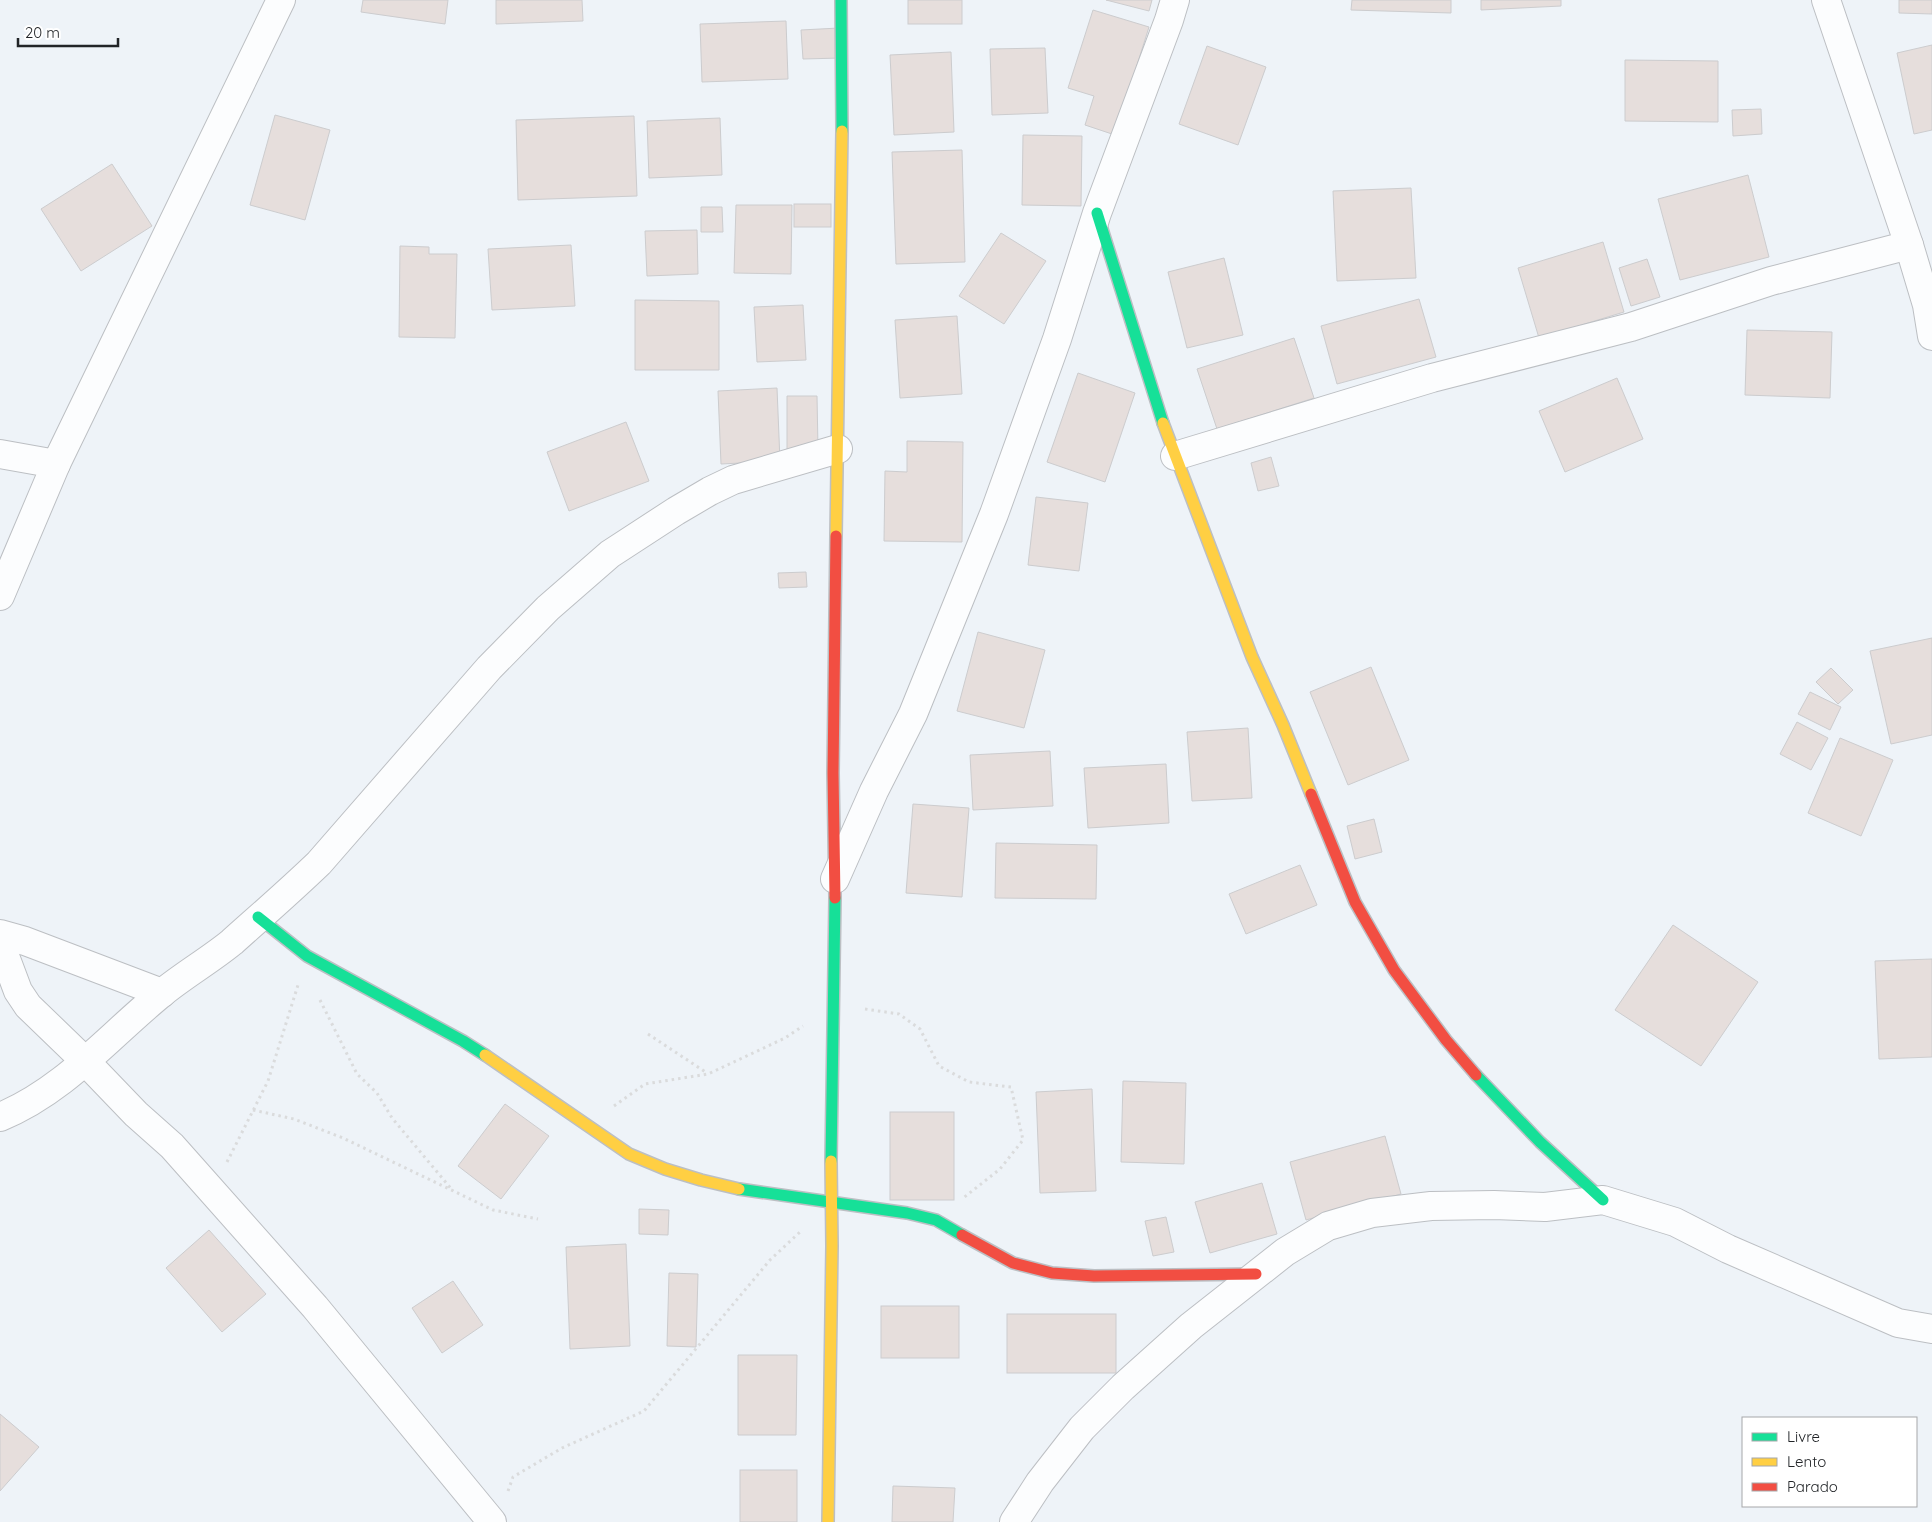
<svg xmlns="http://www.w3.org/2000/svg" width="1932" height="1522" viewBox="0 0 1932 1522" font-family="Quicksand,sans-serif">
<rect width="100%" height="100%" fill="#eef3f8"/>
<g fill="#e6dedc" stroke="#ccccce">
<polygon points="363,0 448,0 445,24 361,12"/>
<polygon points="496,0 582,0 583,21 496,24"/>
<rect x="908" y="0" width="54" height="24"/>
<polygon points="1106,0 1152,0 1149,11"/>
<polygon points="1352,0 1451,0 1451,13 1351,10"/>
<polygon points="1481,0 1561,0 1561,6 1481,10"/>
<polygon points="1899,0 1932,0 1932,14 1899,13"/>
<polygon points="1093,10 1149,27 1115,135 1085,125 1094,96 1068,88"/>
<polygon points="786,21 788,79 702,82 700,24"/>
<polygon points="839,28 841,58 803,59 801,30"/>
<polygon points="1932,45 1932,130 1914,134 1897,53"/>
<polygon points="1207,46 1266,67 1238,145 1179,124"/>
<polygon points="1045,48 1048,113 992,115 990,49"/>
<polygon points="951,52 954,132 894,135 890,55"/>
<polygon points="1625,60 1718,61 1718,122 1625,121"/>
<polygon points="1761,109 1762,134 1733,136 1732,110"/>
<polygon points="275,115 330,130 305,220 250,205"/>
<polygon points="634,116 637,196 518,200 516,120"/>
<polygon points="720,118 722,175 649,178 647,121"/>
<polygon points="1023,135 1082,136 1081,206 1022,205"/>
<polygon points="962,150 965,262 896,264 892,152"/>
<polygon points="112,164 152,226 81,271 41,209"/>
<polygon points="1748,175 1769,257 1680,280 1658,199"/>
<polygon points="1411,188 1416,278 1337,281 1333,191"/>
<rect x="794" y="204" width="37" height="23"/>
<polygon points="736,205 792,205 791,274 734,273"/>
<polygon points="701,207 722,207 723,232 701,232"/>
<polygon points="697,230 698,274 647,276 645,231"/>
<polygon points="1001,233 1046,261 1004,324 959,296"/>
<polygon points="1603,242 1624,312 1539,338 1518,268"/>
<polygon points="571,245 575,306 492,310 488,249"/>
<polygon points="400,246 429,247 429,254 457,254 455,338 399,337"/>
<polygon points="1224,258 1243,335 1187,348 1168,272"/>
<polygon points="1647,259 1660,297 1631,306 1619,268"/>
<polygon points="1419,299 1436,357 1337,384 1321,326"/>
<polygon points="635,300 719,301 719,370 635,370"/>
<polygon points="803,305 806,360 757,362 754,307"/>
<polygon points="957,316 962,394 900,398 895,320"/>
<polygon points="1747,330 1832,332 1830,398 1745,395"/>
<polygon points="1294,338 1314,398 1217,429 1197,369"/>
<polygon points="1078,373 1135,393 1105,482 1047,462"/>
<polygon points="1617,378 1643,439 1565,472 1539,411"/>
<polygon points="777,388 780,461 721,464 718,391"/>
<polygon points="787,396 817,396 818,449 787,449"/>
<polygon points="626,422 649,481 569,511 547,452"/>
<polygon points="907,441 963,442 962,542 884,541 885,471 907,472"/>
<polygon points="1271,457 1279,486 1258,491 1251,463"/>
<polygon points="1036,497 1088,503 1079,571 1028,565"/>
<polygon points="806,572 807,587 779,588 778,573"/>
<polygon points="978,632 1045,650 1024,728 957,711"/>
<polygon points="1932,638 1932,735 1891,744 1870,651"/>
<polygon points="1371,667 1409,760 1348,785 1310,692"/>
<polygon points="1831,668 1853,690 1838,704 1816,682"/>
<polygon points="1810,692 1841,707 1830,730 1798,714"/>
<polygon points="1797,722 1828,738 1811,770 1780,754"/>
<polygon points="1248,728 1252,798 1192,801 1187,732"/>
<polygon points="1840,738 1893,760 1861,836 1808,813"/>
<polygon points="1050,751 1053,806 973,810 970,755"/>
<polygon points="1166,764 1169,823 1088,828 1084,768"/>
<polygon points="913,804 969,808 962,897 906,893"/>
<polygon points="1374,819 1382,852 1355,859 1347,826"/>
<polygon points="996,843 1097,845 1096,899 995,898"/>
<polygon points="1300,865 1317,905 1246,934 1229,894"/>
<polygon points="1673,925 1758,982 1701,1066 1615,1010"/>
<polygon points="1932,959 1932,1057 1879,1059 1875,961"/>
<polygon points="1123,1081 1186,1083 1184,1164 1121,1162"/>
<polygon points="1092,1089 1096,1191 1040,1193 1036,1092"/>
<polygon points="505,1104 549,1136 501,1199 458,1166"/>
<rect x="890" y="1112" width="64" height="88"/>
<polygon points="1385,1136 1401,1194 1306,1220 1290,1162"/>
<polygon points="1262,1183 1277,1234 1210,1253 1195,1202"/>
<polygon points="639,1209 669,1210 668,1235 639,1234"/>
<polygon points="1166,1217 1174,1252 1153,1256 1145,1221"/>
<polygon points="209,1230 266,1294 222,1332 166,1268"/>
<polygon points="626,1244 630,1346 570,1349 566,1247"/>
<polygon points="669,1273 698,1274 696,1347 667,1346"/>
<polygon points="453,1281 483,1325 442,1353 412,1308"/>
<rect x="881" y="1306" width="78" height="52"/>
<rect x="1007" y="1314" width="109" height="59"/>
<polygon points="738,1355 797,1355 796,1435 738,1435"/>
<polygon points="0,1414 39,1447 0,1491"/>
<rect x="740" y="1470" width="57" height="52"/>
<polygon points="893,1486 955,1488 953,1522 892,1522"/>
</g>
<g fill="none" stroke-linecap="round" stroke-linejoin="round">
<defs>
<g id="street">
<polyline points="1826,0 1909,245 1927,305 1932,336"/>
<polyline points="0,454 56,464"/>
<polyline points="1175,456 1432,378 1631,327 1771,281 1909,245"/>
<polyline points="0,596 56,464 281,0"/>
<polyline points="835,879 874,791 913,714 994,514 1057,339 1097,213 1169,20 1175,0"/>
<polyline points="0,934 25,941 162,993"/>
<polyline points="0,943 18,991 28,1006 86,1062 136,1114 172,1146 315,1307 492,1522"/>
<path d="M 0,1117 C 64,1091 109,1036 162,993 C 184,975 210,960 232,942 C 261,916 291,890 319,863 L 489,668 L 548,608 L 610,554 L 676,511 L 710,491 L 733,480 L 838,449"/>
<polyline points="1014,1522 1040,1482 1082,1428 1123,1387 1191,1326 1285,1252 1328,1226 1372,1213 1431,1206 1494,1205 1545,1207 1603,1200 1675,1222 1728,1249 1898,1323 1932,1329"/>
</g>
<g id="fast">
<polyline points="841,0 842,131"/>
<polyline points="1097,213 1163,423"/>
<polyline points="258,917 307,956 463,1041 485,1055"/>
<polyline points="1476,1075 1540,1142 1603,1200"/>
<polyline points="831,1161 835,898"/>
<polyline points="739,1189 907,1213 936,1220 962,1235"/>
</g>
<g id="slow">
<polyline points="1163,423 1252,657 1283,725 1311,794"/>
<polyline points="836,536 842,131"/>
<polyline points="485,1055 629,1154 665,1169 701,1180 739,1189"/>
<polyline points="828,1522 832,1246 831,1161"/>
</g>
<g id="jam">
<polyline points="1311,794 1355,902 1394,970 1446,1040 1476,1075"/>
<polyline points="835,898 833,773 836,536"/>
<polyline points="962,1235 1013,1263 1052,1273 1094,1276 1256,1274"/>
</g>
</defs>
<use href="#street" stroke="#bcbfc3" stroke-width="30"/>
<use href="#fast" stroke="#bcbfc3" stroke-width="14"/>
<use href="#slow" stroke="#bcbfc3" stroke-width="14"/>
<use href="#jam" stroke="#bcbfc3" stroke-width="14"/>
<g stroke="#dadbdc" stroke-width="3" stroke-dasharray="2.5 4" stroke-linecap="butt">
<polyline points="320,1000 357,1074 377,1093 392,1118 453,1191"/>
<polyline points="865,1009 899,1014 920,1029 939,1066 969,1082 1011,1087 1023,1140 1000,1169 962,1199"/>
<polyline points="648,1034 707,1073"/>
<polyline points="614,1106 645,1084 708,1074 785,1038 803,1026"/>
<polyline points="253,1110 294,1119 343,1138 493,1210 538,1219"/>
<polyline points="227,1162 268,1081 298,985"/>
<polyline points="508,1491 513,1477 562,1448 644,1411 770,1260 801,1231"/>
</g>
<use href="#street" stroke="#fcfdfe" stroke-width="28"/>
<use href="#fast" stroke="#16e098" stroke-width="11"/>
<use href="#slow" stroke="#ffcf43" stroke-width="11"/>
<use href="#jam" stroke="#f24e42" stroke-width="11"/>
</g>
<rect x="1742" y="1417" width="175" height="90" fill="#ffffff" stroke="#a6a7a9"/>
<rect x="1752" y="1433" width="25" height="8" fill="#16e098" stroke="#a6a7a9"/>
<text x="1787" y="1442" font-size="15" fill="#212427">Livre</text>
<rect x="1752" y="1458" width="25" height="8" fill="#ffcf43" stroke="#a6a7a9"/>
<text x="1787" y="1467" font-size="15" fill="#212427">Lento</text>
<rect x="1752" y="1483" width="25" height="8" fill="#f24e42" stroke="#a6a7a9"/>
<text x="1787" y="1492" font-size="15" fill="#212427">Parado</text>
<path d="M18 38v8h100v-8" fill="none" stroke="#212427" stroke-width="2.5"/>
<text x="25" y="38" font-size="15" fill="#212427" stroke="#ffffff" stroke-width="4" paint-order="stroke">20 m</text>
</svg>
